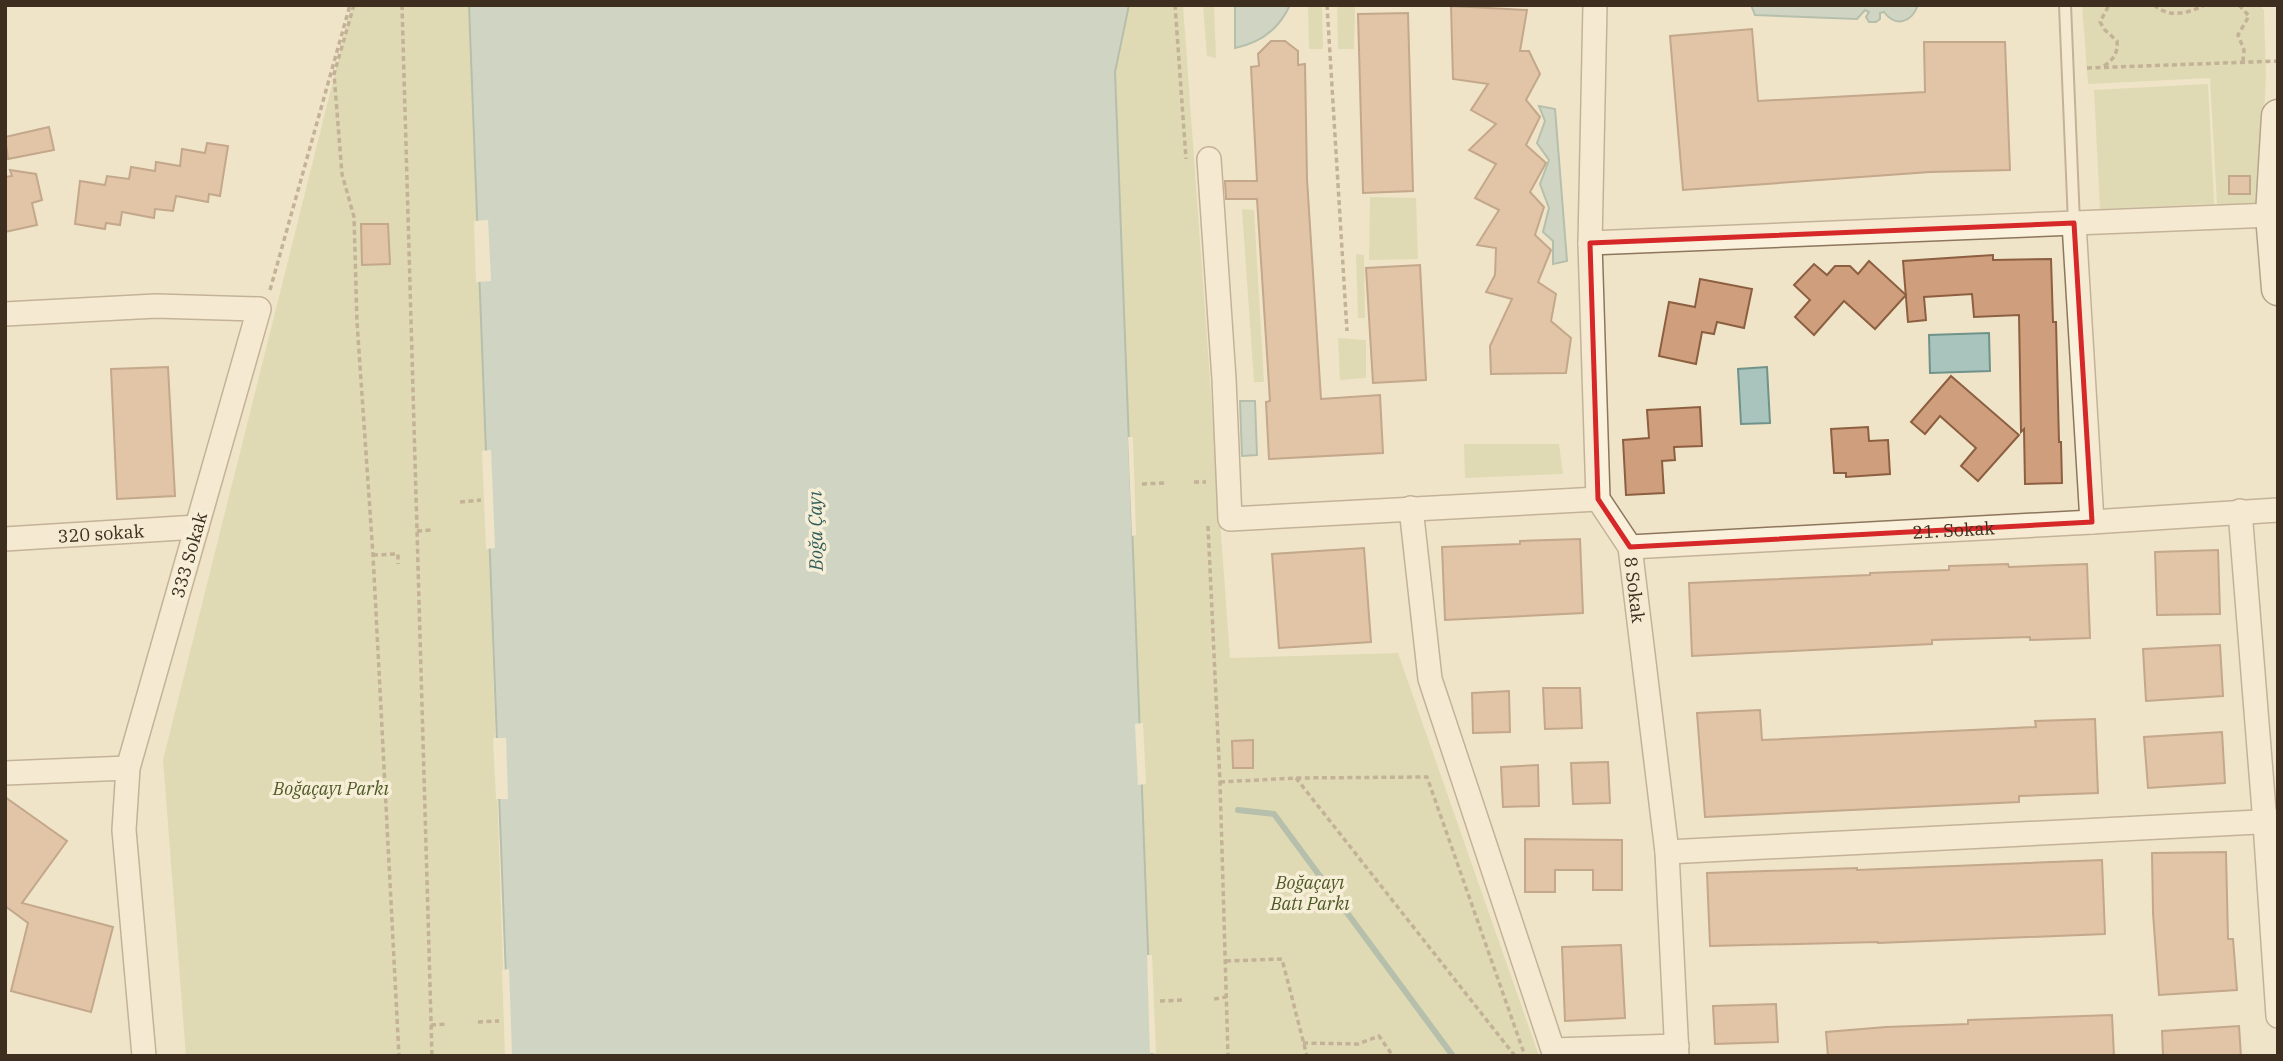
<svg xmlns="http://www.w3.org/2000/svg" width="2283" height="1061" viewBox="0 0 2283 1061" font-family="'IBM Plex Serif',serif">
<rect width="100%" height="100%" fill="#f0e4c8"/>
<g fill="#c9cf9b">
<polygon points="352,5 471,5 506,1056 186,1056 163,760"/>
<polygon points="1129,5 1183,5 1230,658 1398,653 1539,1056 1152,1056 1115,72"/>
<polygon points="1203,5 1214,5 1216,58 1207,56"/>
<polygon points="1308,5 1322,5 1323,49 1309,49"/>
<polygon points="1337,5 1406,5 1406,6 1355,7 1354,49 1338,49"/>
<polygon points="2082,5 2259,5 2264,10 2266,76 2260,204 2217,204 2210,78 2088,84"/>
<polygon points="2208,84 2214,204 2100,209 2094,90"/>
<polygon points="1370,197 1416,198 1418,259 1369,260"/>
<polygon points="1242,209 1254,210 1264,382 1254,382"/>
<polygon points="1356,254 1364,255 1365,318 1358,318"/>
<polygon points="1338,338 1366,340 1366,378 1340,380"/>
<polygon points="1464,444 1559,444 1563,474 1465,478"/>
</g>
<g fill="#a9c4bc" stroke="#6f938a" stroke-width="2">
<polygon points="469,5 1129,5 1115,72 1152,1056 509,1056"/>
<path d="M 1235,5 L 1290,5 C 1279,29 1261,43 1235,48 Z"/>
<path d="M 1751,5 L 1918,5 C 1912,22 1896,28 1884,12 L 1880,13 L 1880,19 L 1876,22 L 1869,22 L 1866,17 L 1869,12 L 1865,10 L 1857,19 L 1755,15 Z"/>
<polygon points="1539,106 1555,109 1567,261 1553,264 1553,241 1543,232 1549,208 1540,184 1549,160 1537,143 1545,121"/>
<polygon points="1989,333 1990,371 1930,373 1929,335"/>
<polygon points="1767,367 1770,423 1741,424 1738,369"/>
<polygon points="1240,401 1255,401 1257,455 1242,456"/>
</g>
<g fill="#f0e4c8">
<polygon points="488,220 491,281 476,282 474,221"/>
<polygon points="1128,437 1133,437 1136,535 1132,536"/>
<polygon points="491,450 495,548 486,549 482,451"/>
<polygon points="1143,723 1146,784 1138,785 1135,724"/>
<polygon points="493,738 506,738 508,799 496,799"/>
<polygon points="1147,955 1152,955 1156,1053 1150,1053"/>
<polygon points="509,969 512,1056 505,1056 502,970"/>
</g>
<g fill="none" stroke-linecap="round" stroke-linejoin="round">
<polyline stroke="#6f938a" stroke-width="6" points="1238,810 1274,814 1453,1056"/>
</g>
<g fill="#cf9f7d" stroke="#8d5f41" stroke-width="2">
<polygon points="1451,6 1527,10 1520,51 1529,51 1540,74 1526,100 1540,117 1526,145 1546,163 1530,192 1544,207 1535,235 1551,250 1538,282 1556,294 1551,321 1571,338 1566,373 1491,374 1490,346 1512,299 1486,292 1495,275 1496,248 1477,245 1499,210 1475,198 1496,164 1469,150 1496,124 1471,110 1488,84 1453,79"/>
<polygon points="1408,13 1413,191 1363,193 1358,14"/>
<polygon points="1752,29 1758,101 1925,92 1924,42 2005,42 2010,170 1930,172 1683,190 1670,36"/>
<polygon points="1271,41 1285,41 1298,51 1298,65 1305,64 1307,179 1321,399 1380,395 1383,453 1269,459 1266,402 1270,401 1257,199 1226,199 1225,181 1257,181 1251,67 1259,66 1258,54"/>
<polygon points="49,127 54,150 8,159 5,137"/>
<polygon points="207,143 228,146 220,196 209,194 208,202 176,196 173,211 155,209 154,218 122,212 120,225 106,223 105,229 75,224 80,181 105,185 107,176 129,179 131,167 155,171 156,162 180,166 182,149 205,153"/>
<polygon points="10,170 36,174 42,200 32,203 37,225 5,232 5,177 12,176"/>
<rect x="2229" y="176" width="21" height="18"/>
<polygon points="361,224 388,224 390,264 362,265"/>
<polygon points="1993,255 1993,260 2051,259 2053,322 2056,322 2059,442 2061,442 2062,483 2025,484 2024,429 2021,432 2019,315 1974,317 1972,294 1924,297 1926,320 1908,322 1903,261"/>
<polygon points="1869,261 1906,295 1875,329 1844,301 1814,335 1795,317 1810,300 1794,285 1814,264 1827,275 1835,266 1850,266 1858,274"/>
<polygon points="1420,265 1426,380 1373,383 1366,268"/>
<polygon points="1700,279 1752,289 1744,328 1717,322 1714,334 1702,332 1696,364 1659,356 1669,302 1695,307"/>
<polygon points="168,367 175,496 117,499 111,369"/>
<polygon points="1951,376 2019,435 1978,481 1961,466 1976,448 1940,416 1925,434 1911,422"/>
<polygon points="1700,407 1702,446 1674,447 1675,460 1662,461 1664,493 1626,495 1623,440 1649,438 1647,410"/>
<polygon points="1868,427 1869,441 1888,440 1890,474 1846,477 1846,473 1834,473 1831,429"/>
<polygon points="1580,539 1583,613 1445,620 1442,547 1520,544 1520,541"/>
<polygon points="1364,548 1371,642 1279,648 1272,554"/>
<polygon points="2218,550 2220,614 2157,615 2155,552"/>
<polygon points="2008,564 2009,567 2087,564 2090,638 2030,640 2030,637 1932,640 1932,644 1692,656 1689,583 1870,575 1870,573 1949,570 1949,566"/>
<polygon points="2220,645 2223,696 2146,701 2143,649"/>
<polygon points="1543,688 1580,688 1582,728 1545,729"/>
<polygon points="1509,691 1510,732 1473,733 1472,693"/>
<polygon points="1760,710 1762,740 2036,727 2035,721 2095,719 2098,793 2019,796 2019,802 1705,817 1697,713"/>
<polygon points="2222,732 2225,783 2148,788 2144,737"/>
<polygon points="1253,740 1253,768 1233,768 1232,741"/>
<polygon points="1608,762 1610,803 1573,804 1571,763"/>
<polygon points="1538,765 1539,806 1503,807 1501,767"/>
<polygon points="5,797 67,841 22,903 113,927 91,1012 11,991 28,923 5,906"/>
<polygon points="1525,839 1622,840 1622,890 1593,890 1593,870 1555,870 1555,892 1525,892"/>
<polygon points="2226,852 2228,939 2233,939 2237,990 2159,995 2153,913 2152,853"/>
<polygon points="2102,860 2105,934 1878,943 1878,942 1710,946 1707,873 1857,868 1857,870"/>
<polygon points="1621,945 1625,1018 1565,1021 1562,947"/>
<polygon points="1776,1004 1778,1042 1715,1044 1713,1006"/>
<polygon points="2112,1015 2114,1056 1828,1056 1826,1032 1886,1027 1968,1024 1968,1020"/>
<polygon points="2239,1026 2241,1056 2163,1056 2162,1031"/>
</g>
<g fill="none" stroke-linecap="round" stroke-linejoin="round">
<defs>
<polyline id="lane" points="2065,5 2074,223"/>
<g id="street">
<path id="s1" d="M 1595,5 L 1590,243 L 1598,499 L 1630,547 L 1667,852 L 1677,1056"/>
<polyline points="1209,159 1224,379 1230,519 1598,499"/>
<polyline points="2074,223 2092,522"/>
<polyline points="1590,243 2272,215"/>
<polyline points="5,314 156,306 259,309 128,768 124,830 144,1056"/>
<polyline points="1411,508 1430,679 1553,1050 1677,1046"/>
<polyline points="2240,511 2265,823 2278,1016"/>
<path id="s2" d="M 5,539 L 197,527"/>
<path id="s3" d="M 1630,547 L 2092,522 L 2278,510"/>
<polyline points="5,773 128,768"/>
<polyline points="1667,852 2278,821"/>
</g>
<polyline id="secondary" points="2278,116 2272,215 2278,289"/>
</defs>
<use href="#lane" stroke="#8d765c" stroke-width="14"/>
<use href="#street" stroke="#8d765c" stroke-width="26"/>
<use href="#secondary" stroke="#6f573f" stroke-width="35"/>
<g stroke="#8d765c" stroke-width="3.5" stroke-dasharray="5 3.5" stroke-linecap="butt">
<polyline points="354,5 334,74 342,174 354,217 357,322 373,555 399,1056"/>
<polyline points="402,5 432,1056"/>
<polyline points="1175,5 1186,159"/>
<polyline points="1327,5 1347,331"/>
<path d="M 2154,5 C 2171,19 2187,13 2205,5"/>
<polyline points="2239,5 2249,16 2238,35 2244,50 2243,61"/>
<path d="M 2104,66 C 2114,59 2118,53 2117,41 L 2105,30 L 2100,22 L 2109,5"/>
<polyline points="2087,68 2278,61"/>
<polyline points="270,290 350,5"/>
<polyline points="1194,482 1206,482"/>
<polyline points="1142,484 1164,483"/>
<polyline points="460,502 481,500"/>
<polyline points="1208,526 1220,782 1228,1056"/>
<polyline points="417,531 431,530"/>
<polyline points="373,555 398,554 398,564"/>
<polyline points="1296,778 1515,1056"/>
<polyline points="1220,782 1296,778 1427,777 1525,1056"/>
<polyline points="1226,961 1282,959 1307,1056"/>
<polyline points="1214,999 1226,997"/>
<polyline points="1160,1001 1185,1000"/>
<polyline points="478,1022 499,1021"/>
<polyline points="431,1025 448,1024"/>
<polyline points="1303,1043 1358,1044 1379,1036 1393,1056"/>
</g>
<use href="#lane" stroke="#faf1dc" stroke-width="10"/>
<use href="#street" stroke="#faf1dc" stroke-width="23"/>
<use href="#secondary" stroke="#faf1dc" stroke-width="32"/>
</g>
<path d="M0 0H2283V1061H0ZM 2074,223 L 2092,522 L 1630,547 L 1598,499 L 1590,243 Z" fill="#f0e4c8" fill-opacity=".55" fill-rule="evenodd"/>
<path fill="none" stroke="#d62828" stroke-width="5" stroke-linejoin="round" d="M 2074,223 L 2092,522 L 1630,547 L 1598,499 L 1590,243 Z"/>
<g text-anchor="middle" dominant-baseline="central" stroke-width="7" stroke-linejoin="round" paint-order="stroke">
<g font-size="18" fill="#3d2e20" stroke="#f7eed8">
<text stroke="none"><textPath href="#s3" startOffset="324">21. Sokak</textPath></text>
<text stroke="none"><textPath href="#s2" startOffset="96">320 sokak</textPath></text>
<text transform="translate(189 555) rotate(-74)">333 Sokak</text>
<text stroke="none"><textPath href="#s1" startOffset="595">8 Sokak</textPath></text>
</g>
<g font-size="18" font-style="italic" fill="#4d5a26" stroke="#f7eed8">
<text x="331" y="788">Boğaçayı Parkı</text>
<text x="1310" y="882">Boğaçayı<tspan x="1310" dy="21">Batı Parkı</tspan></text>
</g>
<g font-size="19" font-style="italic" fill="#2f5d5a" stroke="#f7eed8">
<text transform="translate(815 531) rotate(-91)">Boğa Çayı</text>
</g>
</g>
<rect width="2283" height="1061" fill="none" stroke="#3d2e20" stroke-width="14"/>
</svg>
